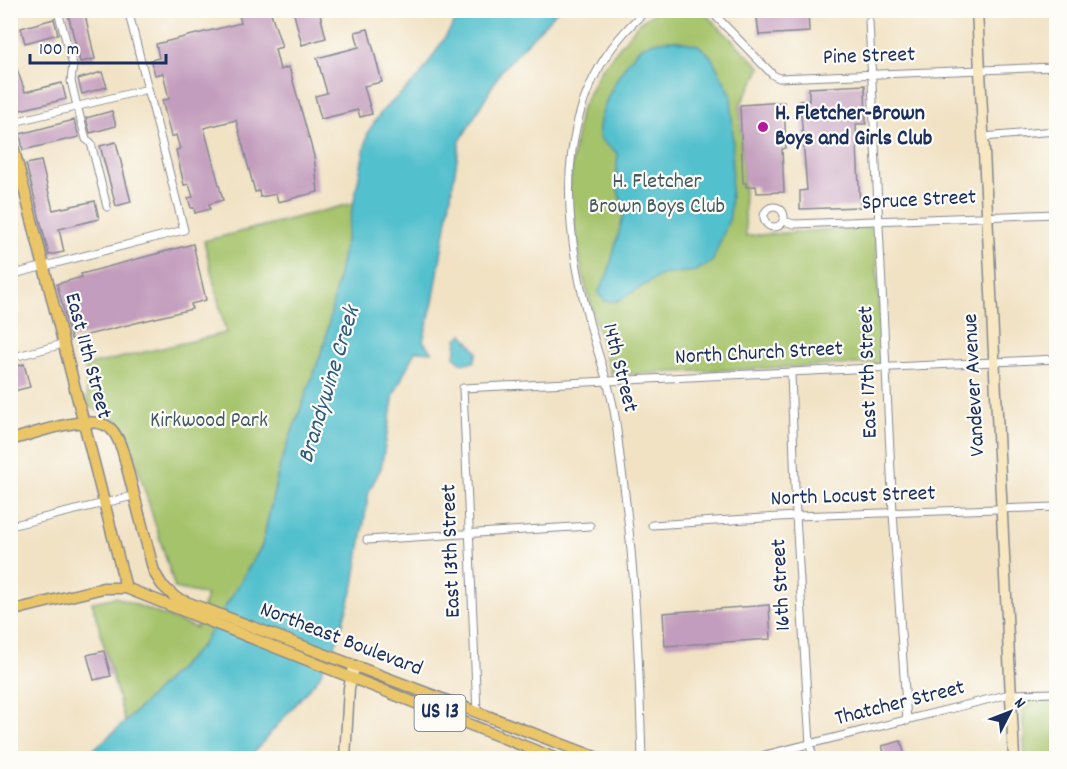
<svg xmlns="http://www.w3.org/2000/svg" width="1067" height="769" viewBox="0 0 1067 769" font-family="Dekko,sans-serif">
<rect width="100%" height="100%" fill="#fdfcf7"/>
<filter id="ink" filterUnits="userSpaceOnUse"><feTurbulence type="fractalNoise" baseFrequency=".0167" numOctaves="2"/><feDisplacementMap in="SourceGraphic" scale="12" xChannelSelector="R" yChannelSelector="G"/><feConvolveMatrix kernelMatrix="1 2 1 2 8 2 1 2 1" color-interpolation-filters="sRGB"/></filter>
<filter id="wash" filterUnits="userSpaceOnUse"><feTurbulence type="fractalNoise" baseFrequency=".008" numOctaves="4" result="noise"/><feDisplacementMap in="SourceGraphic" scale="24" xChannelSelector="R" yChannelSelector="G"/><feGaussianBlur stdDeviation="1.35" result="paint"/><feColorMatrix in="noise" values="0 0 0 0 0 0 0 0 0 0 0 0 0 0 0 0 0 1.4 0 .05"/><feComposite in="paint" operator="in"/></filter>
<g filter="url(#wash)">
<rect width="100%" height="100%" fill="#f1e2c4"/>
<g fill="#a5c36b" stroke="#607964" stroke-width="1.5">
<polygon points="657,11 702,11 761,68 740,105 746,236 875,226 882,363 611,375 584,281 568,190 580,112 600,71 638,24"/>
<polygon points="354,203 325,343 280,465 262,546 202,645 125,722 92,602 116,597 196,628 207,595 175,588 127,433 117,420 88,406 85,366 226,333 204,241"/>
<polygon points="1056,699 1056,758 1025,758 1022,701"/>
</g>
<g fill="#53c0cd" stroke="#377896" stroke-width="1.5">
<polygon points="462,11 557,11 501,71 460,141 434,297 423,341 432,352 415,351 394,394 381,468 369,491 354,585 338,639 319,677 249,758 84,758 125,722 202,645 262,546 280,465 325,342 368,132 382,111 420,76"/>
<path d="M 674,40 L 698,45 L 710,55 L 731,94 L 733,138 L 730,217 L 712,262 L 695,271 L 661,275 L 618,301 L 605,301 L 598,293 L 608,273 L 625,209 C 615,190 615,176 618,154 C 613,149 603,144 600,138 C 592,118 625,58 642,47 C 651,41 664,40 674,40 Z"/>
<polygon points="463,334 477,352 474,362 462,363 455,357 457,339"/>
</g>
<g id="blocks">
<g fill="#c39dbd">
<polygon points="67,10 84,10 95,59 80,62"/>
<polygon points="238,10 270,10 282,47 275,49 280,70 289,67 314,156 318,192 278,202 276,194 260,197 259,191 255,192 236,120 204,128 223,200 209,204 210,209 195,213 194,208 191,208 188,198 193,197 189,184 184,185 176,150 180,149 176,135 171,137 162,100 169,99 163,73 155,75 151,60 159,58 156,44 241,23"/>
<polygon points="293,10 319,10 326,38 302,45"/>
<polygon points="756,10 808,10 809,32 759,35"/>
<polygon points="54,19 58,34 25,43 21,28"/>
<polygon points="368,29 382,82 364,86 372,114 360,117 358,110 321,119 315,96 327,93 317,58 359,47 355,32"/>
<polygon points="10,49 25,92 62,83 66,99 16,111 10,87"/>
<polygon points="102,72 107,87 82,94 78,79"/>
<polygon points="865,85 866,124 856,124 860,207 800,209 800,191 807,190 800,101 809,101 809,88"/>
<polygon points="784,102 786,148 782,149 784,192 757,193 756,186 746,187 746,183 743,183 740,105"/>
<polygon points="112,111 116,126 90,133 86,118"/>
<polygon points="74,120 79,137 23,150 20,134"/>
<polygon points="116,142 131,202 116,206 100,146"/>
<polygon points="41,161 53,210 95,201 99,219 59,229 64,252 49,255 26,164"/>
<polygon points="193,244 206,300 191,304 192,309 71,339 57,284 82,277 81,274"/>
<polygon points="24,364 30,387 10,392 10,368"/>
<polygon points="769,605 771,639 665,646 663,613"/>
<polygon points="104,651 111,676 94,680 87,655"/>
<polygon points="901,741 905,756 886,759 882,746"/>
</g>
</g>
</g>
<g filter="url(#ink)">
<use href="#blocks" fill-opacity="0" stroke="#868891" stroke-width="1.5"/>
<g fill="none" stroke-linecap="round" stroke-linejoin="round">
<defs>
<g id="street">
<polyline points="710,10 773,75 779,78 1056,67"/>
<polyline points="59,15 73,65 71,81 77,106 86,139 91,143 107,207"/>
<polyline points="869,21 893,513 907,721"/>
<polyline points="10,123 148,89"/>
<polyline points="983,137 1056,131"/>
<circle cx="774" cy="217" r="10"/>
<polyline points="783,221 794,224 1056,214"/>
<polyline points="10,275 184,230 128,10"/>
<polyline points="10,358 63,344"/>
<polyline points="791,373 796,516 810,745 813,758"/>
<polyline points="652,525 796,516 1056,507"/>
<polyline points="10,526 133,496"/>
<polyline points="367,540 590,526"/>
<polyline points="477,712 463,388 1056,359"/>
<path d="M 642,758 C 639,660 635,561 621,464 C 618,443 617,421 612,401 C 605,371 594,343 587,313 C 559,205 555,89 647,10"/>
<polyline points="753,758 1010,694 1056,693"/>
</g>
<g id="secondary">
<polyline points="977,10 1014,758"/>
<polyline points="345,758 349,688 354,668"/>
</g>
<g id="primary">
<polyline points="10,134 126,588"/>
<path d="M 10,440 C 34,434 90,412 110,428 C 117,434 120,444 123,452 L 154,572 L 162,585 L 176,598 L 598,758"/>
<polyline points="10,611 103,588 126,588 554,758"/>
</g>
</defs>
<use href="#street" stroke="#868891" stroke-width="9"/>
<use href="#secondary" stroke="#868891" stroke-width="13"/>
<use href="#primary" stroke="#868891" stroke-width="13"/>
<use href="#street" stroke="#fff" stroke-width="7"/>
<use href="#secondary" stroke="#f7e8c3" stroke-width="10"/>
<use href="#primary" stroke="#ebc669" stroke-width="10"/>
</g>
</g>
<circle fill="#b5179e" stroke="#fdfcf7" stroke-width="2" cx="763" cy="127" r="6"/>
<g text-anchor="middle" dominant-baseline="central" stroke-width="4.5" stroke-linejoin="round" paint-order="stroke">
<rect fill="#fdfcf7" stroke="#5f6c8c" stroke-width="1.5" x="414.5" y="695" width="51" height="36" rx="4.5"/>
<g font-size="21" font-weight="bold" fill="#1b2f5e">
<text x="440" y="713">US 13</text>
</g>
<g font-size="22" fill="#1b2f5e" stroke="#fdfcf7">
<text transform="translate(869 57) rotate(-2)">Pine Street</text>
<text transform="translate(919 201) rotate(-3)">Spruce Street</text>
<text transform="translate(759 354) rotate(-3)">North Church Street</text>
<text transform="translate(87 356) rotate(75)">East 11th Street</text>
<text transform="translate(619 368) rotate(76)">14th Street</text>
<text transform="translate(869 372) rotate(-92)">East 17th Street</text>
<text transform="translate(975 385) rotate(-93)">Vandever Avenue</text>
<text transform="translate(853 497) rotate(-2)">North Locust Street</text>
<text transform="translate(452 551) rotate(-92)">East 13th Street</text>
<text transform="translate(782 585) rotate(-93)">16th Street</text>
<text transform="translate(341 640) rotate(21)">Northeast Boulevard</text>
<text transform="translate(900 704) rotate(-14)">Thatcher Street</text>
</g>
<g font-size="22" font-weight="bold" fill="#1b2f5e" stroke="#fdfcf7" text-anchor="start">
<text x="775" y="114">H. Fletcher-Brown<tspan x="775" dy="25">Boys and Girls Club</tspan></text>
</g>
<g font-size="22" fill="#445b62" stroke="#fdfcf7">
<text x="657" y="182">H. Fletcher<tspan x="657" dy="25">Brown Boys Club</tspan></text>
<text x="209" y="421">Kirkwood Park</text>
</g>
<g font-size="24" font-style="italic" fill="#2c5a7f" stroke="#fdfcf7">
<text transform="translate(330 385) rotate(-73)">Brandywine Creek</text>
</g>
</g>
<rect width="1067" height="769" fill="none" stroke="#fdfcf7" stroke-width="36"/>
<g transform="translate(1010 712) rotate(48)" stroke="#fdfcf7" stroke-width="4.5" paint-order="stroke">
<path d="M0-4.5L10 22L0 15L-10 22Z" fill="#1b2f5e"/>
<text y="-9" font-size="16" font-weight="bold" text-anchor="middle" fill="#1b2f5e">N</text>
</g>
<path d="M30 54v9h136v-9" fill="none" stroke="#1b2f5e" stroke-width="3"/>
<text x="39" y="54" font-size="18" fill="#1b2f5e" stroke="#fdfcf7" stroke-width="4.5" paint-order="stroke">100 m</text>
</svg>
